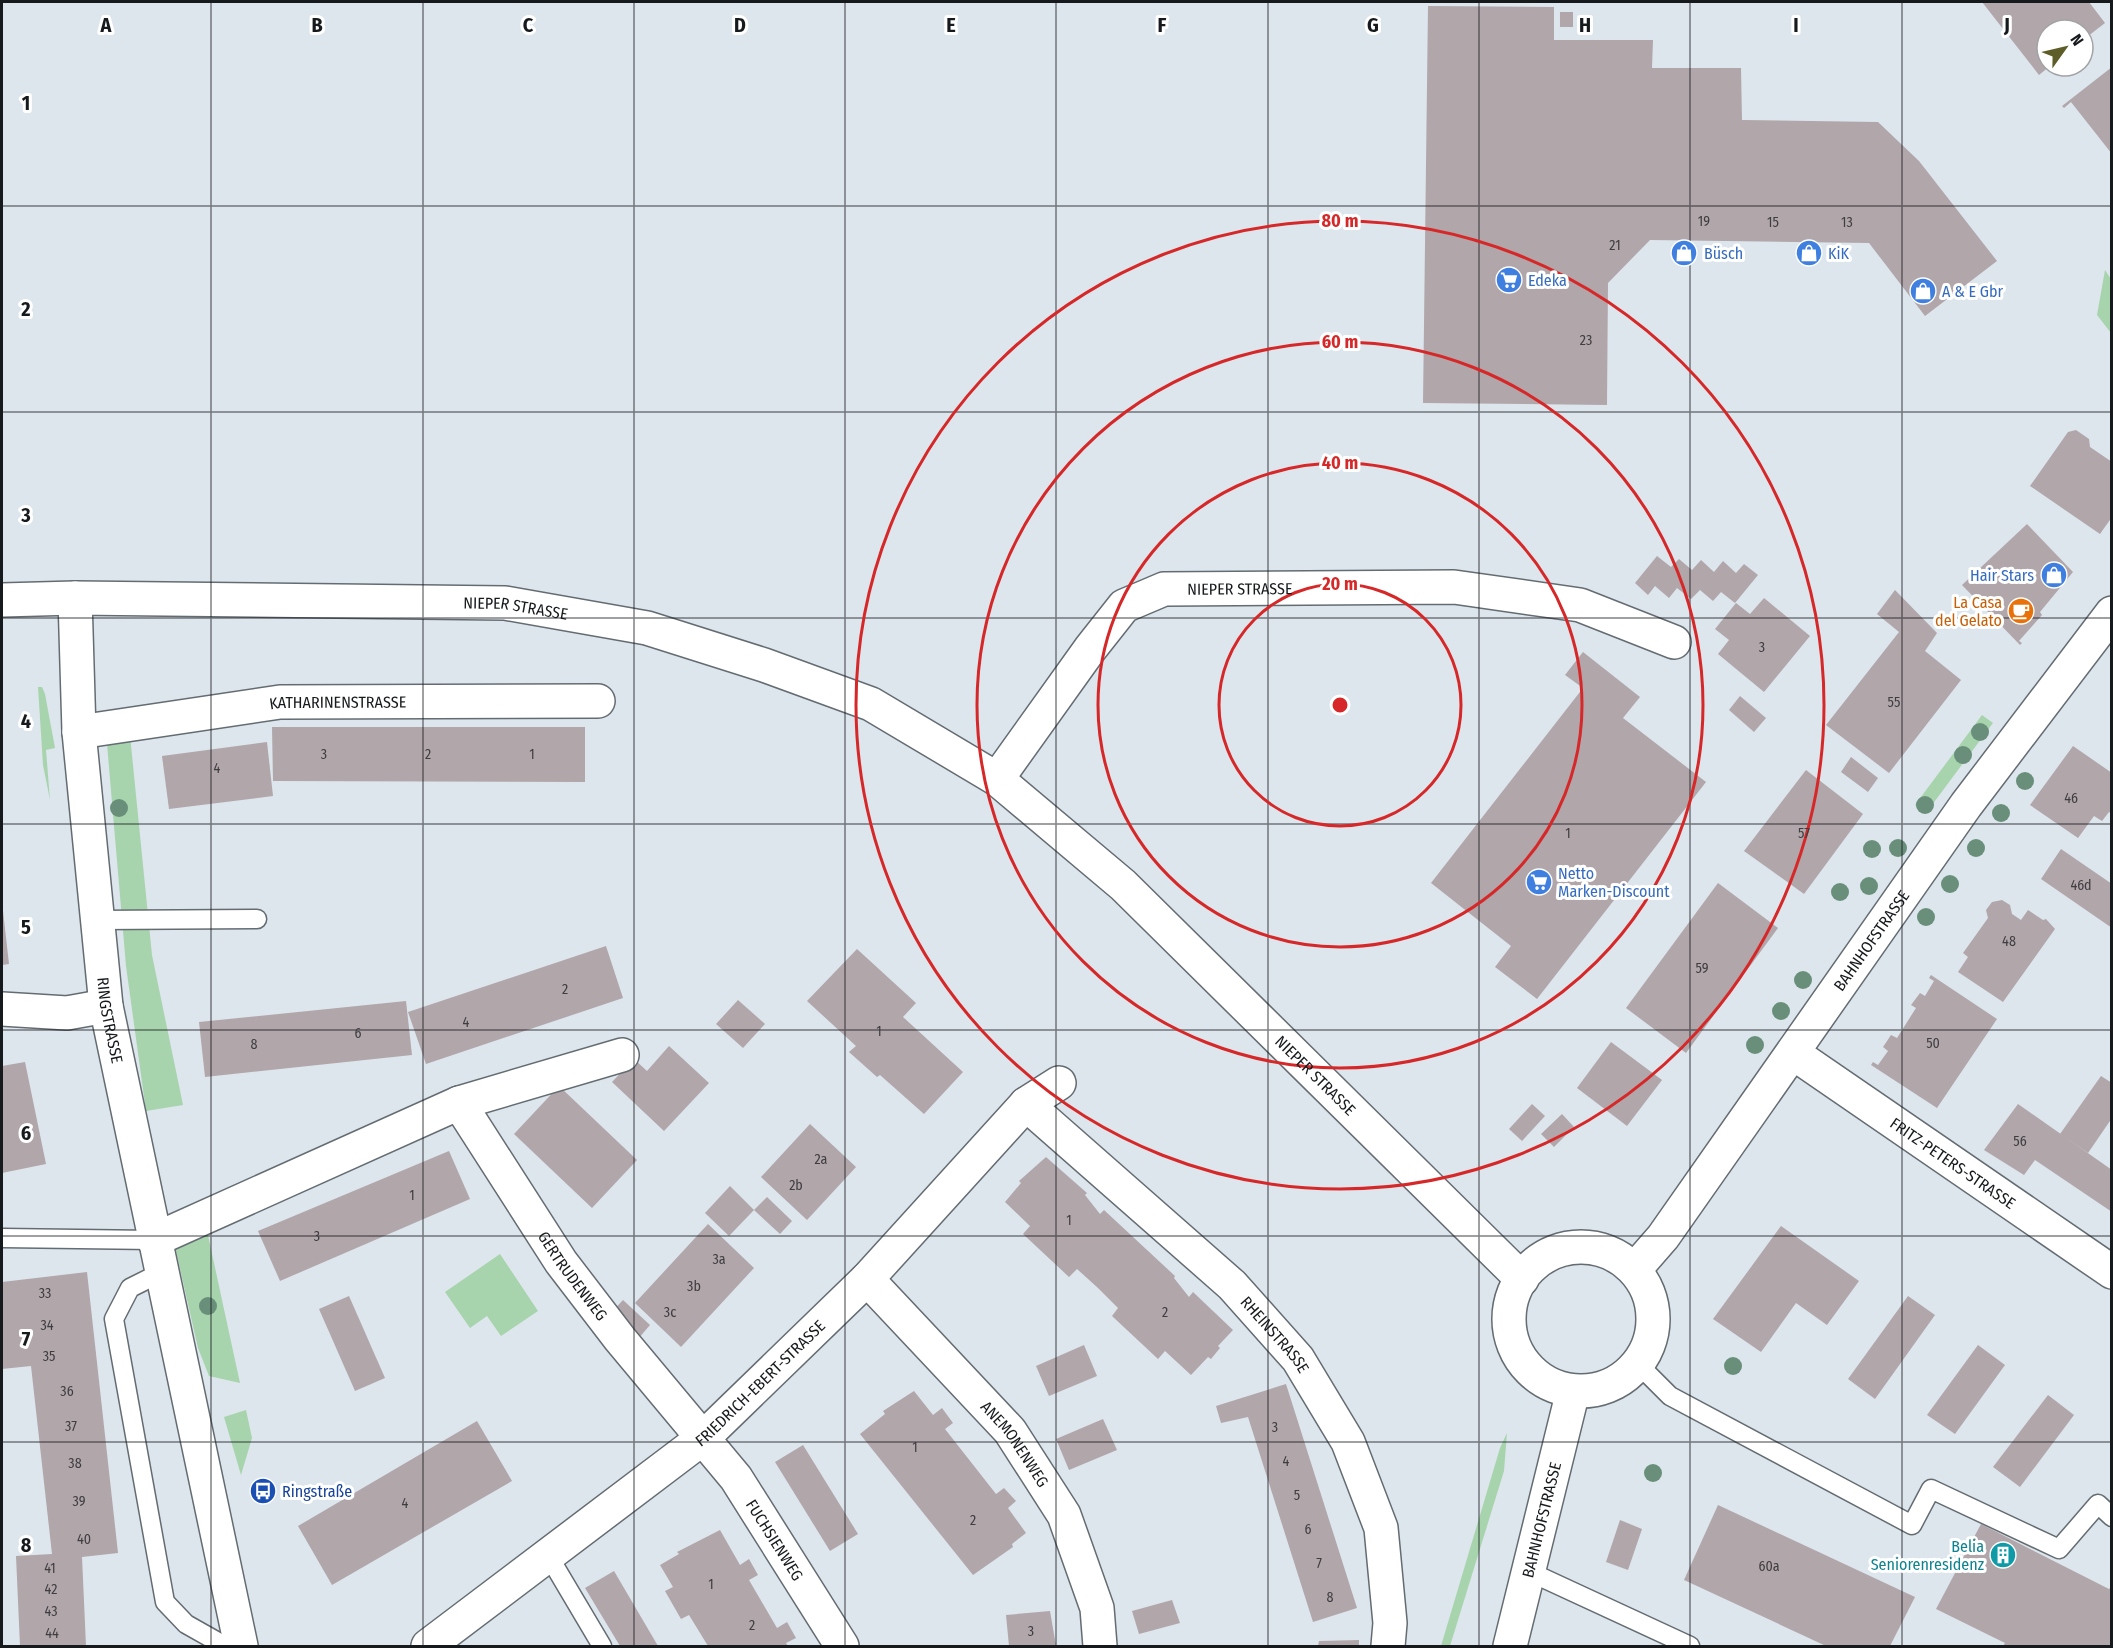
<svg xmlns="http://www.w3.org/2000/svg" width="2113" height="1648" viewBox="0 0 2113 1648" font-family="'Fira Sans Condensed',sans-serif">
<rect width="100%" height="100%" fill="#dde6ed"/>
<g fill="#a7d4ad">
<polygon points="2105,270 2111,279 2111,333 2097,315"/>
<polygon points="38,687 42,687 45,694 55,748 46,750 50,800 43,765"/>
<polygon points="1982,715 1993,723 1926,813 1915,805"/>
<polygon points="130,735 152,955 183,1105 146,1111 126,966 107,744"/>
<polygon points="206,1226 240,1383 209,1376 198,1348 176,1251 175,1247"/>
<polygon points="500,1254 538,1311 501,1336 487,1316 470,1328 445,1292"/>
<polygon points="246,1410 252,1438 241,1475 224,1417"/>
<polygon points="1507,1433 1504,1471 1450,1646 1441,1646 1500,1448"/>
</g>
<g fill="#b1a6aa">
<polygon points="1982,2 2089,2 2105,23 2083,40 2083,30 2047,30 2047,66 2050,66 2039,75"/>
<polygon points="1428,6 1554,7 1554,40 1653,40 1652,68 1741,68 1742,120 1878,122 1919,161 1997,261 1925,316 1869,243 1650,240 1608,283 1607,405 1423,403"/>
<rect x="1560" y="12" width="13" height="15"/>
<polygon points="2112,67 2112,154 2071,102 2064,108 2062,106"/>
<polygon points="2076,430 2089,439 2090,447 2112,462 2112,517 2100,534 2030,486 2068,432"/>
<polygon points="2027,524 2073,572 2040,612 2042,615 2019,641 2022,643 2020,645 1962,585"/>
<polygon points="1657,556 1671,567 1679,559 1692,570 1701,560 1714,572 1723,561 1736,573 1744,564 1758,575 1735,603 1721,592 1713,601 1700,590 1691,599 1677,588 1669,598 1655,586 1648,595 1635,583"/>
<polygon points="1895,590 1937,633 1925,651 1961,680 1889,773 1826,725 1899,632 1877,614"/>
<polygon points="1764,598 1810,636 1764,692 1718,654 1729,640 1715,629 1736,603 1750,614"/>
<polygon points="1583,652 1640,697 1623,718 1706,782 1537,999 1495,967 1511,946 1431,883 1583,688 1565,675"/>
<polygon points="1740,696 1766,718 1754,732 1729,710"/>
<polygon points="272,727 585,727 585,782 273,781"/>
<polygon points="267,742 273,796 169,809 162,756"/>
<polygon points="2073,746 2112,773 2112,814 2109,812 2102,821 2094,816 2078,838 2030,805"/>
<polygon points="1851,757 1878,778 1868,792 1841,772"/>
<polygon points="1806,770 1863,814 1804,894 1744,851"/>
<polygon points="2061,849 2112,884 2112,928 2041,879"/>
<polygon points="1718,883 1778,928 1686,1053 1626,1008"/>
<polygon points="2002,900 2010,905 2012,914 2021,920 2028,910 2043,920 2046,919 2055,929 2003,1002 1958,972 1968,957 1963,953 1988,918 1986,910 1992,902"/>
<polygon points="3,911 9,964 2,965 2,912"/>
<polygon points="606,946 623,998 426,1064 408,1012"/>
<polygon points="857,949 916,1003 903,1017 963,1072 924,1114 880,1075 877,1077 849,1052 856,1046 807,1001"/>
<polygon points="1931,975 1997,1019 1937,1108 1871,1065 1873,1062 1878,1065 1888,1051 1883,1047 1891,1035 1897,1038 1916,1008 1911,1005 1920,993 1925,996 1934,981 1929,978"/>
<polygon points="738,1000 765,1024 743,1048 716,1024"/>
<polygon points="406,1001 412,1055 205,1077 199,1022"/>
<polygon points="1611,1042 1662,1080 1627,1126 1577,1088"/>
<polygon points="669,1046 709,1083 664,1131 612,1082 634,1059 647,1071"/>
<polygon points="25,1062 46,1164 2,1173 2,1066"/>
<polygon points="2101,1076 2112,1083 2112,1118 2088,1153 2060,1134"/>
<polygon points="559,1086 637,1160 592,1208 514,1134"/>
<polygon points="1532,1104 1545,1116 1522,1141 1509,1129"/>
<polygon points="2018,1104 2112,1170 2112,1212 2035,1160 2024,1175 1984,1150"/>
<polygon points="1562,1114 1574,1127 1554,1147 1541,1134"/>
<polygon points="810,1124 856,1167 807,1220 761,1177"/>
<polygon points="449,1151 470,1199 280,1281 258,1231"/>
<polygon points="1046,1157 1087,1193 1085,1195 1100,1214 1104,1210 1175,1276 1174,1278 1189,1297 1193,1292 1233,1330 1218,1346 1220,1348 1211,1359 1208,1357 1191,1375 1165,1351 1158,1359 1112,1316 1118,1308 1098,1288 1077,1269 1069,1277 1023,1234 1030,1226 1005,1202 1021,1183 1019,1181"/>
<polygon points="730,1186 754,1210 729,1236 705,1213"/>
<polygon points="767,1197 792,1221 780,1234 754,1210"/>
<polygon points="708,1224 754,1268 681,1347 635,1303"/>
<polygon points="1781,1226 1859,1281 1827,1325 1796,1303 1761,1352 1713,1319"/>
<polygon points="87,1272 118,1553 82,1557 86,1646 20,1646 16,1556 52,1554 31,1366 2,1369 2,1282"/>
<polygon points="349,1296 385,1378 355,1391 319,1309"/>
<polygon points="1908,1296 1935,1315 1875,1399 1848,1379"/>
<polygon points="623,1300 650,1325 638,1339 610,1314"/>
<polygon points="1084,1345 1097,1376 1049,1396 1036,1366"/>
<polygon points="1978,1345 2005,1365 1955,1434 1927,1415"/>
<polygon points="1286,1384 1357,1608 1313,1622 1248,1417 1221,1423 1216,1406"/>
<polygon points="914,1391 933,1415 942,1408 953,1423 945,1429 996,1494 1004,1488 1016,1501 1008,1508 1026,1533 1012,1544 1013,1547 973,1575 860,1434 885,1414 883,1411"/>
<polygon points="2048,1395 2074,1415 2020,1487 1993,1467"/>
<polygon points="1103,1419 1117,1450 1069,1470 1056,1439"/>
<polygon points="477,1421 512,1481 332,1585 298,1526"/>
<polygon points="803,1445 858,1534 830,1551 775,1462"/>
<polygon points="1718,1505 1915,1597 1890,1646 1826,1646 1684,1580"/>
<polygon points="1620,1520 1642,1529 1628,1570 1606,1562"/>
<polygon points="1981,1524 2109,1589 2112,1586 2112,1646 2003,1646 2005,1643 1936,1609"/>
<polygon points="720,1530 740,1565 749,1559 758,1575 749,1580 777,1628 787,1622 796,1638 786,1643 788,1646 708,1646 689,1615 681,1619 665,1591 673,1587 660,1565 679,1554 677,1552"/>
<polygon points="614,1571 658,1646 620,1646 585,1588"/>
<polygon points="1172,1600 1180,1623 1139,1634 1132,1611"/>
<polygon points="1050,1611 1056,1646 1009,1646 1006,1615"/>
<polygon points="1359,1640 1359,1646 1318,1646 1319,1641"/>
</g>
<g fill="none" stroke-linecap="round" stroke-linejoin="round">
<defs>
<g id="service">
<polyline points="97,920 257,919"/>
<polyline points="2,1238 154,1240"/>
<polyline points="164,1271 130,1288 114,1319 165,1602 186,1624 225,1646"/>
<polyline points="1638,1364 1670,1396 1912,1525 1931,1489 2059,1549 2098,1504 2112,1517"/>
<polyline points="548,1555 602,1646"/>
<polyline points="1530,1572 1690,1646"/>
</g>
<g id="minor">
<path id="s1" d="M 75,598 L 79,732 L 106,1006 L 241,1646"/>
<path id="s2" d="M 79,732 L 280,702 L 598,701"/>
<path id="s3" d="M 997,779 L 1090,649 L 1124,606 L 1164,589 L 1454,587 L 1580,605 L 1674,642"/>
<polyline points="2,1009 67,1013 106,1006"/>
<path id="s4" d="M 1793,1053 L 2112,1272"/>
<path id="s5" d="M 459,1103 L 561,1262 L 620,1339 L 736,1478 L 842,1646"/>
<path id="s6" d="M 1026,1104 L 1232,1285 L 1298,1359 L 1348,1442 L 1381,1528 L 1390,1623 L 1388,1646"/>
<polyline points="154,1240 459,1103 622,1055"/>
<path id="s7" d="M 867,1279 L 1010,1431 L 1064,1515 L 1097,1608 L 1100,1646"/>
<path id="s8" d="M 428,1646 L 703,1438 L 867,1279 L 1026,1104 L 1059,1083"/>
</g>
<g id="tertiary">
<path id="s9" d="M 2,600 L 75,598 L 505,603 L 647,628 L 764,665 L 871,704 L 997,779 L 1123,885 L 1522,1279"/>
</g>
<g id="secondary">
<circle cx="1581" cy="1319" r="72"/>
<path id="s10" d="M 1635,1269 L 1663,1237 L 1966,805 L 2112,613"/>
<path id="s11" d="M 1510,1646 L 1573,1391"/>
</g>
</defs>
<use href="#service" stroke="#646c72" stroke-width="21"/>
<use href="#minor" stroke="#646c72" stroke-width="36"/>
<use href="#tertiary" stroke="#646c72" stroke-width="36"/>
<use href="#secondary" stroke="#646c72" stroke-width="36"/>
<use href="#service" stroke="#fff" stroke-width="18"/>
<use href="#minor" stroke="#fff" stroke-width="33"/>
<use href="#tertiary" stroke="#fff" stroke-width="33"/>
<use href="#secondary" stroke="#fff" stroke-width="33"/>
</g>
<g fill="#698f7b">
<circle cx="1980" cy="732" r="9"/>
<circle cx="1963" cy="755" r="9"/>
<circle cx="2025" cy="781" r="9"/>
<circle cx="1925" cy="805" r="9"/>
<circle cx="119" cy="808" r="9"/>
<circle cx="2001" cy="813" r="9"/>
<circle cx="1898" cy="848" r="9"/>
<circle cx="1976" cy="848" r="9"/>
<circle cx="1872" cy="849" r="9"/>
<circle cx="1950" cy="884" r="9"/>
<circle cx="1869" cy="886" r="9"/>
<circle cx="1840" cy="892" r="9"/>
<circle cx="1926" cy="917" r="9"/>
<circle cx="1803" cy="980" r="9"/>
<circle cx="1781" cy="1011" r="9"/>
<circle cx="1755" cy="1045" r="9"/>
<circle cx="208" cy="1306" r="9"/>
<circle cx="1733" cy="1366" r="9"/>
<circle cx="1653" cy="1473" r="9"/>
</g>
<path fill="none" stroke="#171a1d" stroke-width="1.5" stroke-opacity="0.55" d="M 211,2 L 211,1646M 423,2 L 423,1646M 634,2 L 634,1646M 845,2 L 845,1646M 1056,2 L 1056,1646M 1268,2 L 1268,1646M 1479,2 L 1479,1646M 1690,2 L 1690,1646M 1902,2 L 1902,1646M 2,206 L 2112,206M 2,412 L 2112,412M 2,618 L 2112,618M 2,824 L 2112,824M 2,1030 L 2112,1030M 2,1236 L 2112,1236M 2,1442 L 2112,1442"/>
<g fill="none" stroke="#d62828" stroke-width="3">
<circle cx="1340" cy="705" r="121"/>
<circle cx="1340" cy="705" r="242"/>
<circle cx="1340" cy="705" r="363"/>
<circle cx="1340" cy="705" r="484"/>
</g>
<defs>
<symbol id="shop-disc" viewBox="-11 -11 22 22"><circle r="9.5" fill="#3f7fe0" stroke="#fff"/><path d="M-5-2.5h2.3a2.7 3.5 0 0 1 5.4 0H5L5.5 6h-11ZM-1.5-2.5h3a1.5 2.3 0 0 0-3 0Z" fill="#fff"/></symbol>
<symbol id="supermarket-disc" viewBox="-11 -11 22 22"><circle r="9.5" fill="#3f7fe0" stroke="#fff"/><path d="M-6-5.5h2.5l.6 2H6L4.5 2H-2.5L-4.4-4H-6ZM-1.5 3.2a1.3 1.3 0 1 0 .1 0ZM3 3.2a1.3 1.3 0 1 0 .1 0Z" fill="#fff"/></symbol>
<symbol id="cafe-disc" viewBox="-11 -11 22 22"><circle r="9.5" fill="#e8710a" stroke="#fff"/><path d="M-5.5-4.5H6V0H3Q3 3.5 0 3.5H-2.5Q-5.5 3.5-5.5 0ZM3-3.2v2h1.7v-2ZM-6 4.5H4V6H-6Z" fill="#fff"/></symbol>
<symbol id="bus-disc" viewBox="-11 -11 22 22"><circle r="9.5" fill="#1a4fb4" stroke="#fff"/><path d="M-5-6H5V4H4V6H2V4H-2V6H-4V4H-5ZM-3.5-4V0h7V-4ZM-3.5 1.2v1.5H-2V1.2ZM2 1.2v1.5H3.5V1.2Z" fill="#fff"/></symbol>
<symbol id="building-disc" viewBox="-11 -11 22 22"><circle r="9.5" fill="#0f9aa8" stroke="#fff"/><path d="M-4-6H4V6H1V3H-1V6H-4ZM-2.5-4.3h1.7v1.8h-1.7ZM.8-4.3h1.7v1.8H.8ZM-2.5-1h1.7V.8h-1.7ZM.8-1h1.7V.8H.8Z" fill="#fff"/></symbol>
</defs>
<g fill-rule="evenodd">
<use href="#shop-disc" x="1669" y="238" width="30" height="30"/>
<use href="#shop-disc" x="1794" y="238" width="30" height="30"/>
<use href="#supermarket-disc" x="1494" y="265" width="30" height="30"/>
<use href="#shop-disc" x="1908" y="276" width="30" height="30"/>
<use href="#shop-disc" x="2039" y="560" width="30" height="30"/>
<use href="#cafe-disc" x="2006" y="596" width="30" height="30"/>
<use href="#supermarket-disc" x="1524" y="867" width="30" height="30"/>
<use href="#bus-disc" x="248" y="1476" width="30" height="30"/>
<use href="#building-disc" x="1988" y="1540" width="30" height="30"/>
</g>
<g text-anchor="middle" dominant-baseline="central" stroke-width="6" stroke-linejoin="round" paint-order="stroke">
<g font-size="14" fill="#3e3d40">
<text x="1704" y="221">19</text>
<text x="1773" y="222">15</text>
<text x="1847" y="222">13</text>
<text x="1615" y="245">21</text>
<text x="1586" y="340">23</text>
<text x="1762" y="647">3</text>
<text x="1894" y="702">55</text>
<text x="324" y="754">3</text>
<text x="428" y="754">2</text>
<text x="532" y="754">1</text>
<text x="217" y="768">4</text>
<text x="2071" y="798">46</text>
<text x="1568" y="833">1</text>
<text x="1804" y="833">57</text>
<text x="2081" y="885">46d</text>
<text x="2009" y="941">48</text>
<text x="1702" y="968">59</text>
<text x="565" y="989">2</text>
<text x="466" y="1022">4</text>
<text x="879" y="1031">1</text>
<text x="358" y="1033">6</text>
<text x="1933" y="1043">50</text>
<text x="254" y="1044">8</text>
<text x="2020" y="1141">56</text>
<text x="821" y="1159">2a</text>
<text x="796" y="1185">2b</text>
<text x="412" y="1195">1</text>
<text x="1069" y="1220">1</text>
<text x="317" y="1236">3</text>
<text x="719" y="1259">3a</text>
<text x="694" y="1286">3b</text>
<text x="45" y="1293">33</text>
<text x="670" y="1312">3c</text>
<text x="1165" y="1312">2</text>
<text x="47" y="1325">34</text>
<text x="49" y="1356">35</text>
<text x="67" y="1391">36</text>
<text x="71" y="1426">37</text>
<text x="1275" y="1427">3</text>
<text x="915" y="1447">1</text>
<text x="1286" y="1461">4</text>
<text x="75" y="1463">38</text>
<text x="1297" y="1495">5</text>
<text x="79" y="1501">39</text>
<text x="405" y="1503">4</text>
<text x="973" y="1520">2</text>
<text x="1308" y="1529">6</text>
<text x="84" y="1539">40</text>
<text x="1319" y="1563">7</text>
<text x="1769" y="1566">60a</text>
<text x="50" y="1568">41</text>
<text x="711" y="1584">1</text>
<text x="51" y="1589">42</text>
<text x="1330" y="1597">8</text>
<text x="51" y="1611">43</text>
<text x="752" y="1625">2</text>
<text x="1031" y="1631">3</text>
<text x="52" y="1633">44</text>
</g>
<g font-size="16" fill="#366cbe" stroke="#fff" text-anchor="start">
<text x="1704" y="253">Büsch</text>
<text x="1828" y="253">KiK</text>
<text x="1528" y="280">Edeka</text>
<text x="1942" y="291">A &amp; E Gbr</text>
<text x="2034" y="575" text-anchor="end">Hair Stars</text>
<text x="1558" y="873">Netto<tspan x="1558" dy="18">Marken-Discount</tspan></text>
</g>
<g font-size="16" fill="#171a1d" stroke="#fff">
<text stroke="none"><textPath href="#s3" startOffset="334">NIEPER STRASSE</textPath></text>
<text stroke="none"><textPath href="#s9" startOffset="514">NIEPER STRASSE</textPath></text>
<text stroke="none"><textPath href="#s2" startOffset="261">KATHARINENSTRASSE</textPath></text>
<text stroke="none"><textPath href="#s10" startOffset="405">BAHNHOFSTRASSE</textPath></text>
<text stroke="none"><textPath href="#s1" startOffset="424">RINGSTRASSE</textPath></text>
<text stroke="none"><textPath href="#s9" startOffset="1466">NIEPER STRASSE</textPath></text>
<text stroke="none"><textPath href="#s4" startOffset="194">FRITZ-PETERS-STRASSE</textPath></text>
<text stroke="none"><textPath href="#s5" startOffset="207">GERTRUDENWEG</textPath></text>
<text stroke="none"><textPath href="#s6" startOffset="340">RHEINSTRASSE</textPath></text>
<text stroke="none"><textPath href="#s8" startOffset="424">FRIEDRICH-EBERT-STRASSE</textPath></text>
<text stroke="none"><textPath href="#s7" startOffset="222">ANEMONENWEG</textPath></text>
<text stroke="none"><textPath href="#s11" startOffset="130">BAHNHOFSTRASSE</textPath></text>
<text stroke="none"><textPath href="#s5" startOffset="540">FUCHSIENWEG</textPath></text>
</g>
<g font-size="16" fill="#c56008" stroke="#fff" text-anchor="end">
<text x="2002" y="602">La Casa<tspan x="2002" dy="18">del Gelato</tspan></text>
</g>
<g font-size="16" fill="#164399" stroke="#fff" text-anchor="start">
<text x="282" y="1491">Ringstraße</text>
</g>
<g font-size="16" fill="#0d838f" stroke="#fff" text-anchor="end">
<text x="1984" y="1546">Belia<tspan x="1984" dy="18">Seniorenresidenz</tspan></text>
</g>
</g>
<g font-size="20" text-anchor="middle" font-weight="bold" fill="#171a1d" stroke="#fff" stroke-width="6" stroke-linejoin="round" paint-order="stroke">
<text x="106" y="32">A</text>
<text x="317" y="32">B</text>
<text x="528" y="32">C</text>
<text x="740" y="32">D</text>
<text x="951" y="32">E</text>
<text x="1162" y="32">F</text>
<text x="1373" y="32">G</text>
<text x="1585" y="32">H</text>
<text x="1796" y="32">I</text>
<text x="2007" y="32">J</text>
<text x="26" y="110">1</text>
<text x="26" y="316">2</text>
<text x="26" y="522">3</text>
<text x="26" y="728">4</text>
<text x="26" y="934">5</text>
<text x="26" y="1140">6</text>
<text x="26" y="1346">7</text>
<text x="26" y="1552">8</text>
</g>
<circle cx="1340" cy="705" r="9" fill="#d62828" stroke="#fff" stroke-width="3"/>
<g font-size="18" text-anchor="middle" font-weight="bold" fill="#d62828" stroke="#fff" stroke-width="6" stroke-linejoin="round" paint-order="stroke">
<text x="1340" y="227">80 m</text>
<text x="1340" y="348">60 m</text>
<text x="1340" y="469">40 m</text>
<text x="1340" y="590">20 m</text>
</g>
<rect width="2113" height="1648" fill="none" stroke="#171a1d" stroke-width="6"/>
<g transform="translate(2065 48) rotate(56)"><circle r="28" fill="#ffffff" stroke="#a2a3a5" stroke-width="1.5"/>
<path d="M0-4.5L10 22L0 15L-10 22Z" fill="#5d5d2a"/>
<text y="-9" font-size="16" font-weight="bold" text-anchor="middle" fill="#171a1d">N</text>
</g>
</svg>
